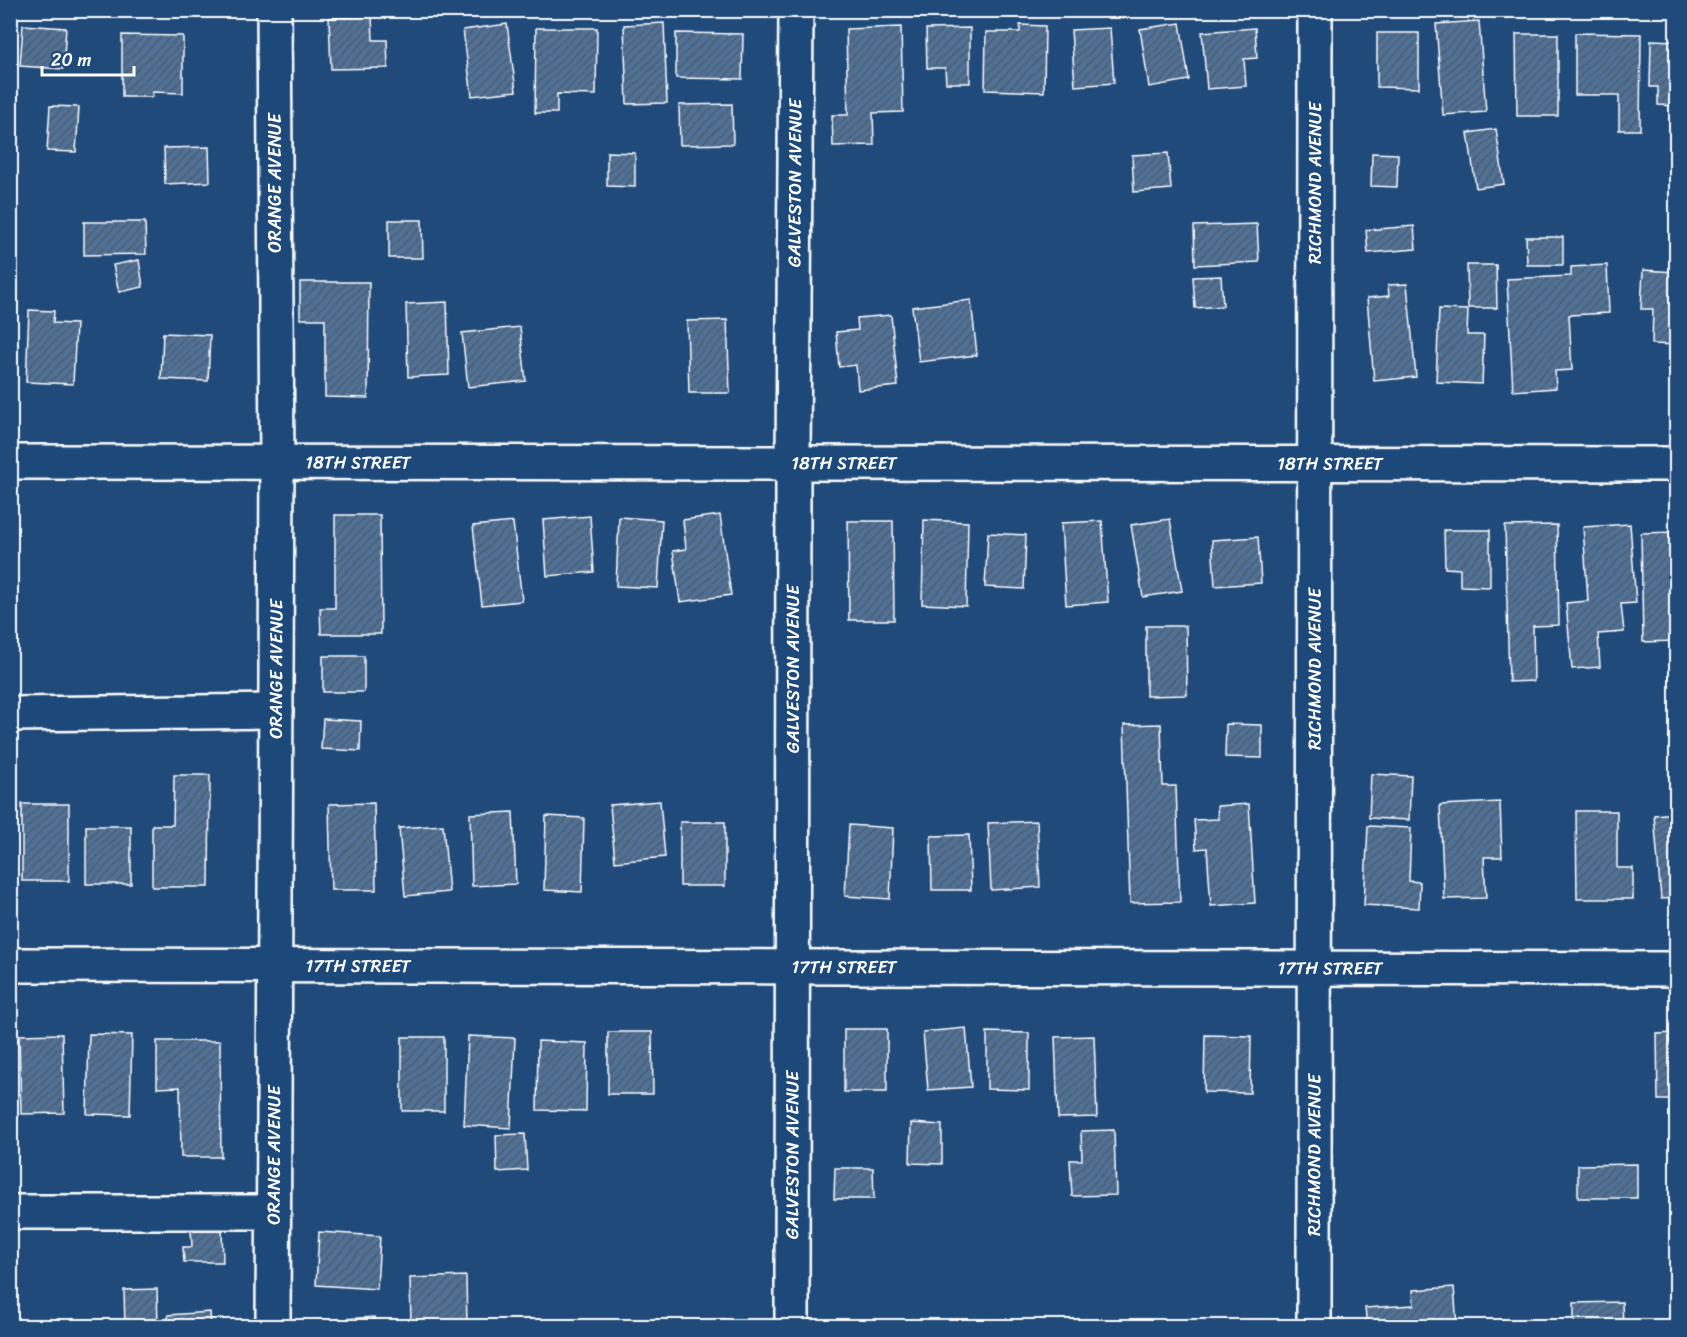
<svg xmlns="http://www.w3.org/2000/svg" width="1687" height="1337" viewBox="0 0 1687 1337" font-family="Sriracha,sans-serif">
<defs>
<pattern id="building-hatch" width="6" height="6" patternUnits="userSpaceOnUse" patternTransform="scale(1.5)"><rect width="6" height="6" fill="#507197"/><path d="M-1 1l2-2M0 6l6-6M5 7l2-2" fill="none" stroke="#4e5b6a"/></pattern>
</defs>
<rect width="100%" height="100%" fill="#1f4a7a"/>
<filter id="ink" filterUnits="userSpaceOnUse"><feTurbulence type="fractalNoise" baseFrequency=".0167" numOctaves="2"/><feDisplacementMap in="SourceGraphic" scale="12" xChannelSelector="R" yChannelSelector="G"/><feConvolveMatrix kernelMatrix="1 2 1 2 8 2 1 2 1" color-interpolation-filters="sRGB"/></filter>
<g filter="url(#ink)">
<g fill="url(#building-hatch)" stroke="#fff" stroke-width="1.5">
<polygon points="372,16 373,40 387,40 388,68 331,69 329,18"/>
<polygon points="1479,21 1486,112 1443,115 1436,24"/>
<polygon points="664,23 667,103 627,104 624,25"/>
<polygon points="1180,23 1189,80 1149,87 1140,29"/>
<polygon points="507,24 516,91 472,96 463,30"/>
<polygon points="23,25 66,28 63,69 20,66"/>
<polygon points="1020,25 1045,26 1044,92 985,90 986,32 1020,32"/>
<polygon points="901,27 903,112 873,113 874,145 833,146 832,115 848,115 846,29"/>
<polygon points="536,28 597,28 596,95 557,94 557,113 535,113"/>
<polygon points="970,28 970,83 946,83 945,68 927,68 926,29"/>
<polygon points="1110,28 1114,83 1075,86 1071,30"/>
<polygon points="1255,28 1257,58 1244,59 1246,86 1207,89 1202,32"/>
<polygon points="676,33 743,34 742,79 676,78"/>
<polygon points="1377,33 1419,33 1419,88 1377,87"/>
<polygon points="1575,33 1641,34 1640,130 1619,130 1619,95 1575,95"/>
<polygon points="1516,34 1558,34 1558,116 1517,116"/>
<polygon points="122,35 183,36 183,93 152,92 153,97 122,97"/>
<polygon points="1651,40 1676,41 1676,106 1658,105 1658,87 1650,87"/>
<polygon points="732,104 733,144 680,145 679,105"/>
<polygon points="50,106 79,107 76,152 47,151"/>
<polygon points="1496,129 1504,184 1476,188 1468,133"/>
<polygon points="209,147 210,182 165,184 164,148"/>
<polygon points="607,152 635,153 635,187 607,186"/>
<polygon points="1168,153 1171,189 1134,192 1132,155"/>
<polygon points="1372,153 1398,154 1397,187 1371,186"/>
<polygon points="389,220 422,220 423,258 389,258"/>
<polygon points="84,222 145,222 146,254 84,255"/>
<polygon points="1257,224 1259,262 1195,265 1194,226"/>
<polygon points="1414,226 1416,249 1368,253 1366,230"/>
<polygon points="1526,237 1563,237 1563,265 1527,265"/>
<polygon points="139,260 143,287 119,292 113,265"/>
<polygon points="1467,265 1496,265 1497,308 1468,308"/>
<polygon points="1607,265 1609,313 1569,315 1572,370 1555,371 1556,388 1513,391 1507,279 1571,276 1571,267"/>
<polygon points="1643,270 1676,272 1676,345 1652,344 1653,309 1641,309"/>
<polygon points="1221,276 1223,306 1195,308 1193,277"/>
<polygon points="300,282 369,282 368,398 325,397 325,319 300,319"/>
<polygon points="1407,284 1416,377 1374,381 1367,298 1389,296 1388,285"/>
<polygon points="971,300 977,355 919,362 912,307"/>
<polygon points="447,302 449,375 408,377 406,304"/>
<polygon points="1439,309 1468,310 1467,335 1484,335 1482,384 1436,382"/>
<polygon points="29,310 54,311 53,323 76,324 73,384 26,382"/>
<polygon points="891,315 898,386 858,390 856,365 839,367 836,332 858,330 857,318"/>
<polygon points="727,320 730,393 689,393 687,321"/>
<polygon points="520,327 526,381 468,387 462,333"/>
<polygon points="163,333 210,335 208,381 161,379"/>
<polygon points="335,515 380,515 381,634 321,634 320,608 335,608"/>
<polygon points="720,515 731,595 680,602 673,551 686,549 683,520"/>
<polygon points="590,516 594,572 547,576 543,520"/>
<polygon points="619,517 662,520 658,588 616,586"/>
<polygon points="1170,519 1182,591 1143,597 1131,525"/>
<polygon points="924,520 968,522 966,606 922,604"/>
<polygon points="848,521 893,521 894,620 849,620"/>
<polygon points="1102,521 1108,602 1066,605 1061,523"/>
<polygon points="513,522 522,601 482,605 473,526"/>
<polygon points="1630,524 1636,603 1621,604 1624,632 1598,634 1600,667 1572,669 1566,603 1588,601 1583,527"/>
<polygon points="1557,525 1559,625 1533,626 1534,681 1509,682 1505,526"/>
<polygon points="1444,530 1490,530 1490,587 1460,586 1460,569 1445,568"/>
<polygon points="1676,532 1676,641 1643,642 1641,533"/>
<polygon points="988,533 1026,535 1024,589 985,587"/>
<polygon points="1258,537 1261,583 1215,586 1212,540"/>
<polygon points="1146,626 1186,626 1187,695 1146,696"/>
<rect x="323" y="656" width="41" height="36"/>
<polygon points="323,719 361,721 360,751 321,749"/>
<polygon points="1161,724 1163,786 1176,786 1180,902 1130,903 1124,725"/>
<polygon points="1226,724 1262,725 1262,758 1225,757"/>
<polygon points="1371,774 1411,776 1409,820 1369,818"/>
<polygon points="174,775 210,775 209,887 152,887 152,825 173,825"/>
<polygon points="660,801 665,857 615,862 610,805"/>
<polygon points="1500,802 1502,857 1484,857 1486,898 1444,899 1440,805"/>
<polygon points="374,803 376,890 331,890 329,804"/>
<rect x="22" y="804" width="47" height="77"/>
<polygon points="1249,804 1255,903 1211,906 1207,848 1196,849 1194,820 1218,819 1217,806"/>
<polygon points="1576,811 1617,811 1617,868 1633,868 1633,899 1577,899"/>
<polygon points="513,812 516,884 472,886 470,814"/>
<polygon points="1676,813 1676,898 1661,899 1654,815"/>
<polygon points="546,816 584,818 582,892 544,890"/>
<polygon points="1037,821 1040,887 991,890 988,823"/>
<rect x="680" y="822" width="45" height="64"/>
<polygon points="443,825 449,892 405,896 399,828"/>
<polygon points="849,825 893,828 890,899 845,896"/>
<rect x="86" y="826" width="45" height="58"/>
<polygon points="1368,826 1411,828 1409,881 1420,882 1419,908 1364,905"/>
<polygon points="969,835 971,890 932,890 931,836"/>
<polygon points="966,1028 971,1087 928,1090 923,1032"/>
<rect x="844" y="1029" width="43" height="63"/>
<polygon points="608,1032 652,1032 653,1094 608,1094"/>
<polygon points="987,1032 1029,1033 1029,1090 987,1089"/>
<polygon points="1676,1033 1676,1100 1658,1100 1657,1034"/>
<polygon points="62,1034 64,1113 21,1114 19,1035"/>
<polygon points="89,1034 132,1035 130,1115 87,1114"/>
<polygon points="1205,1035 1251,1036 1250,1093 1204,1092"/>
<polygon points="468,1036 515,1038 511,1128 464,1125"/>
<polygon points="1094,1036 1097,1117 1058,1118 1055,1037"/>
<rect x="402" y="1037" width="42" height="74"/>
<polygon points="157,1041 220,1041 221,1157 181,1157 180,1087 157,1088"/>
<polygon points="538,1041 587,1043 586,1111 537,1110"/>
<polygon points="911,1123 942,1125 942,1164 910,1163"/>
<polygon points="1114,1130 1116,1195 1072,1196 1070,1160 1082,1160 1081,1131"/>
<polygon points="525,1134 527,1170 497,1172 496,1135"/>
<polygon points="1637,1164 1637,1198 1578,1198 1578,1165"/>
<polygon points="835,1168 873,1168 874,1199 834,1199"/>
<polygon points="191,1229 222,1229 223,1262 184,1262 183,1247 192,1247"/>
<polygon points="319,1232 380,1236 377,1289 316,1285"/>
<polygon points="466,1276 467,1326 411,1326 410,1278"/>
<polygon points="1454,1287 1457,1326 1367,1326 1365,1308 1414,1305 1413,1290"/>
<polygon points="157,1289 158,1326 125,1326 124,1290"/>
<polygon points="1622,1302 1623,1326 1574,1326 1574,1303"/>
<polygon points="210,1312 211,1326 169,1326 168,1315"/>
<polygon points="374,1317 375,1326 315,1326 315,1321"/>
<polygon points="724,1319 724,1326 682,1326 682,1322"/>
<rect x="1247" y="1320" width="19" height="6"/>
</g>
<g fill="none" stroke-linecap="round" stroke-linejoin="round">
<defs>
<g id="minor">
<path id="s1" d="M 10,462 L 1676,464"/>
<polyline points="10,714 276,711"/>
<path id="s2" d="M 10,965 L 1676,969"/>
<polyline points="10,1212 273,1212"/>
<path id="s3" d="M 273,1326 L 277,463 L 274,10"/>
<path id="s4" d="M 792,1326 L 793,463 L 796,10"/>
<path id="s5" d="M 1314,1326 L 1315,10"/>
</g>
</defs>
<use href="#minor" stroke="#fff" stroke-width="38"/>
<use href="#minor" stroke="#1f4a7a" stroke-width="33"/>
</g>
</g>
<g text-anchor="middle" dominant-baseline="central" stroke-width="4.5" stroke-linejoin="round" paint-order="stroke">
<g font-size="18" fill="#fff" stroke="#1f4a7a">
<text transform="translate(275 183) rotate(-90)">ORANGE AVENUE</text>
<text stroke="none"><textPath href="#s4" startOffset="1143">GALVESTON AVENUE</textPath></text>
<text stroke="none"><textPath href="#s5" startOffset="1143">RICHMOND AVENUE</textPath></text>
<text stroke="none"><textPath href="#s1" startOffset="348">18TH STREET</textPath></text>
<text stroke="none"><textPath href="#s1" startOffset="834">18TH STREET</textPath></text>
<text stroke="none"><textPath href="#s1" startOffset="1320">18TH STREET</textPath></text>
<text stroke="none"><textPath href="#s4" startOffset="657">GALVESTON AVENUE</textPath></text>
<text stroke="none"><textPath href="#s3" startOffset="657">ORANGE AVENUE</textPath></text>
<text stroke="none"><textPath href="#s5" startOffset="657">RICHMOND AVENUE</textPath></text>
<text stroke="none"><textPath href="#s2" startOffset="348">17TH STREET</textPath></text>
<text stroke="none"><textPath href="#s2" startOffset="834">17TH STREET</textPath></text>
<text stroke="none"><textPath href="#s2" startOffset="1320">17TH STREET</textPath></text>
<text stroke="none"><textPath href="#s3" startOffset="171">ORANGE AVENUE</textPath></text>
<text stroke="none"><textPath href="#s4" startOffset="171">GALVESTON AVENUE</textPath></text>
<text stroke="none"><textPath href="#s5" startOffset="171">RICHMOND AVENUE</textPath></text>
</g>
</g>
<rect width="1687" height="1337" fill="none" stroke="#1f4a7a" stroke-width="36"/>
<rect x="18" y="18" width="1651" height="1301" fill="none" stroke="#fff" stroke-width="2" filter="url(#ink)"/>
<path d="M42 66v9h92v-9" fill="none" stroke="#ffffff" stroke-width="3"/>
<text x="51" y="66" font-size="18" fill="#ffffff" stroke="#1f4a7a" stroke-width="4.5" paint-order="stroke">20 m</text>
</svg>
